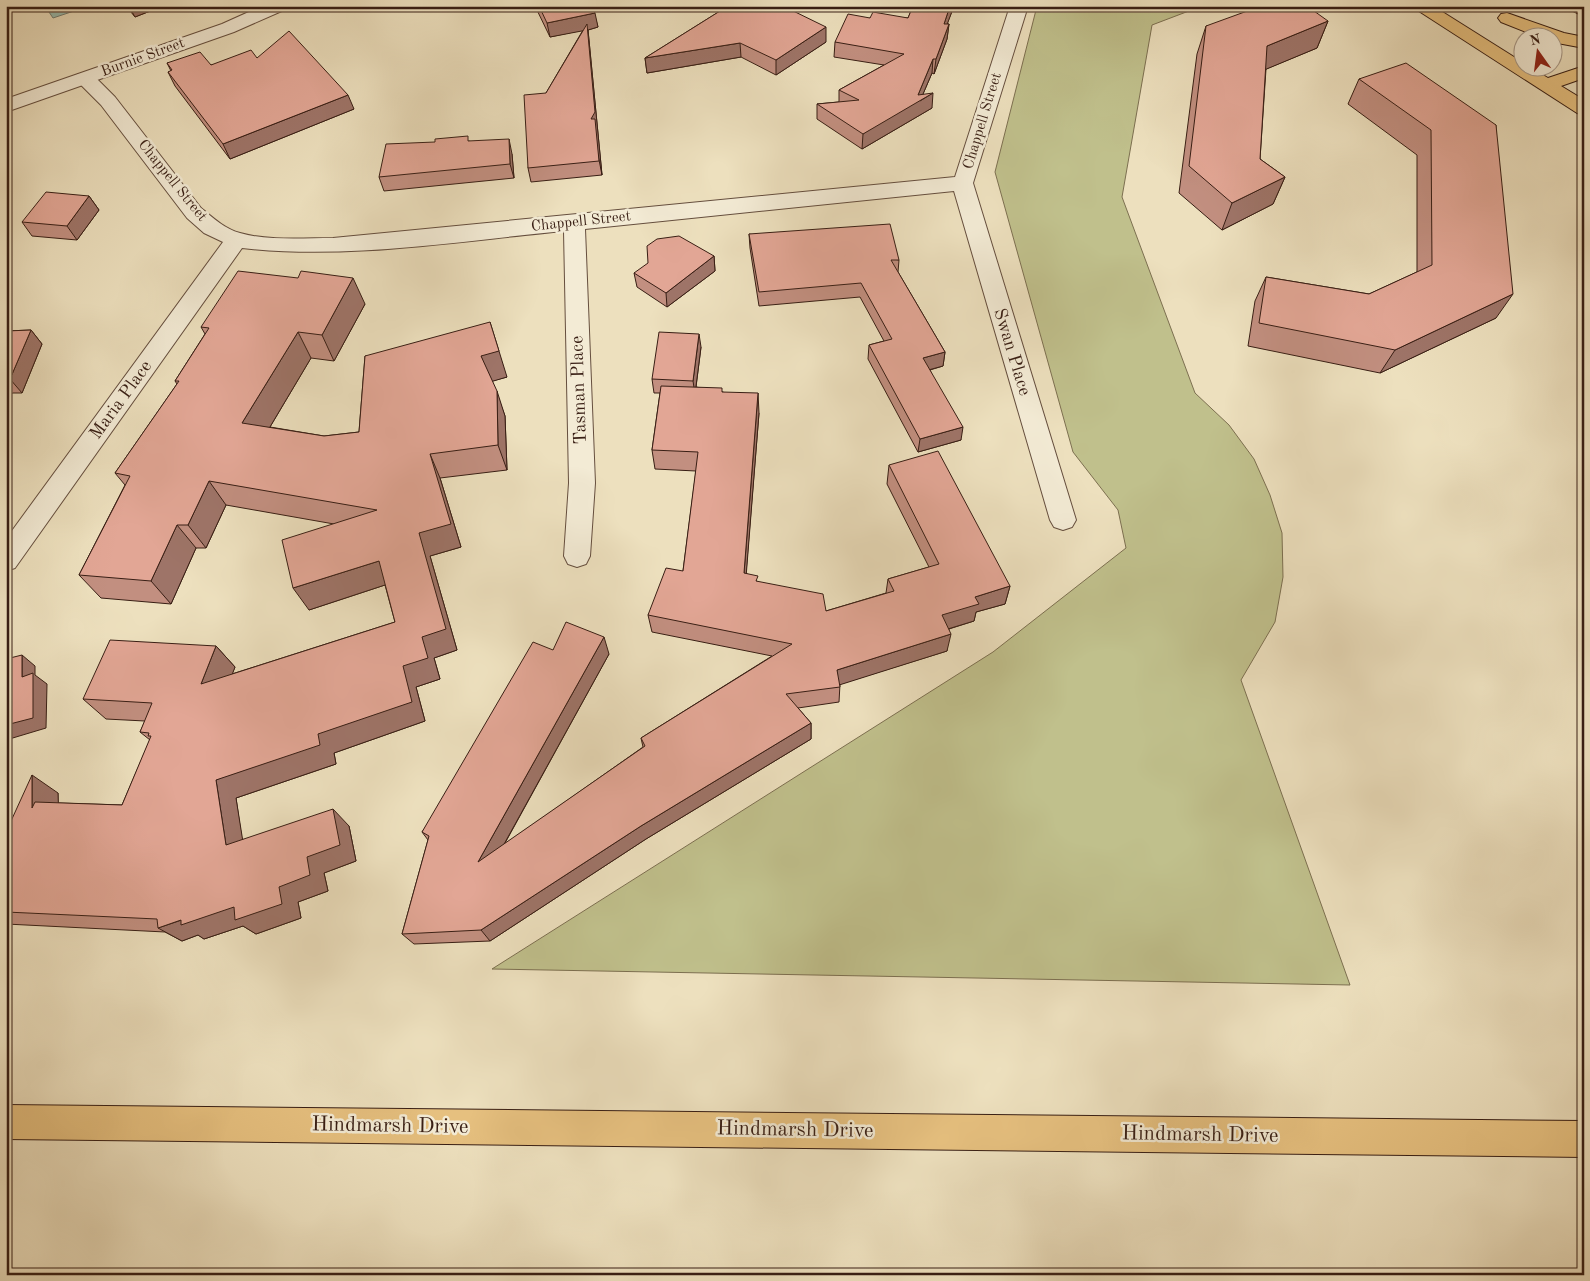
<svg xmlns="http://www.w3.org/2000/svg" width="1590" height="1281" viewBox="0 0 1590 1281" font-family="'Old Standard TT',serif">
<rect width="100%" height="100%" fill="#ede0be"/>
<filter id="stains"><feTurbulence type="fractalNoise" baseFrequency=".004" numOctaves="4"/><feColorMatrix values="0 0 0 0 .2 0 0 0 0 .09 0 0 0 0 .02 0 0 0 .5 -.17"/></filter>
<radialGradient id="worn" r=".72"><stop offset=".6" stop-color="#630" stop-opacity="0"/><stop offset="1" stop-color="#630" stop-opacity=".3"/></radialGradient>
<polygon fill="#c0c08c" stroke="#7c6f50" points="1037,6 1202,6 1152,25 1122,197 1195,393 1229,425 1254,459 1270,495 1282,533 1283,577 1275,622 1241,680 1350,985 492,969 993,652 1126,548 1118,510 1073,452 995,172"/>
<polygon fill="#99bdb0" stroke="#727d72" points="55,6 86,6 86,7 53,18 47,9"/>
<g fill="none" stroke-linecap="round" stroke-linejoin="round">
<defs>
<path id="minor" d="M 1010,6 L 1028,6 L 973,183 L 1076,520 L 1072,527 L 1063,530 L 1054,527 L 1050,520 L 954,191 L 585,229 L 595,483 L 590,556 L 586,564 L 577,567 L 568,564 L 564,556 L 569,483 L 564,231 C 458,241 347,260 242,248 L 15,568 L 6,571 L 6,539 L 223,242 L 204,233 L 187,218 L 101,105 L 78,82 L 76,78 L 78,74 L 92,74 L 115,97 L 201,208 C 213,218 225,229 240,233 C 267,241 305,238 333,238 L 955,177 Z"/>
<polygon id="tertiary" points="262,6 287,6 284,10 234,32 6,112 6,99 222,24"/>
<g id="primary">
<polygon points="1411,6 1433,6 1522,62 1522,68 1531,68 1548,78 1584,66 1584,78 1561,86 1584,100 1584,115 1577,113"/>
<polygon points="1507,13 1564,33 1584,37 1584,48 1552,42 1552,38 1541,38 1501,22 1498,18 1501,14"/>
<polygon points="6,1105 1584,1121 1584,1157 6,1139"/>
</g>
</defs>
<use href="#minor" stroke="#654e3e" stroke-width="2"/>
<use href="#tertiary" stroke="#654e3e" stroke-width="2"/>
<use href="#primary" stroke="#381e14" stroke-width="2"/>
<use href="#minor" fill="#f3ebd5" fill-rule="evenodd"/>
<use href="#tertiary" fill="#f3ebd5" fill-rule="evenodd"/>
<use href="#primary" fill="#e6c07f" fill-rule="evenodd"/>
</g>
<g fill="#c28f80" stroke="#381e14">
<polygon points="126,6 163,6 135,17"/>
<polygon points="535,6 592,6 598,27 588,30 602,175 531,182 528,168 546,93 583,30 550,37"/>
<polygon points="728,6 826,42 776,75 741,57 647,73 645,58"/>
<polygon points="913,6 954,6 947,24 949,24 947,39 934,74 932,73 923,94 932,108 862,149 817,119 817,104 839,102 839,90 884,65 834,57 835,42 870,18 908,18"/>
<polygon points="1562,6 1584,6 1584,17"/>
<polygon points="1328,21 1317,48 1266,69 1260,159 1285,177 1273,204 1222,230 1179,193 1197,54 1206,26"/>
<polygon points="257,58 354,109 230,159 175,86 168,72 171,71 167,63 211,65"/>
<polygon points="1359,79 1496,125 1496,318 1380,373 1248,346 1255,301 1266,277 1369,294 1417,272 1417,155 1348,104"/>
<polygon points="469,141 512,154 514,178 384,191 379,177"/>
<polygon points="89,196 99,210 77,240 32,236 22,222"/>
<polygon points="749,234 899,260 898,272 945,352 943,366 930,370 961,440 918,452 868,359 869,345 884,341 860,297 759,306 750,248"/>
<polygon points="714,256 715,271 667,307 637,287 634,273"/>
<polygon points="365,304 334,361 311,358 270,427 324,436 359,432 365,356 507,377 492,381 505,416 507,470 440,478 461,547 430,556 457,650 434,658 440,679 416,687 425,721 334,753 336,764 236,798 242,840 349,826 356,861 324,873 328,891 298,902 301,918 256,934 243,926 204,939 198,935 182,941 165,932 6,924 6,832 58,793 58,803 122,805 150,740 140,732 145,721 106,719 83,699 216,646 235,667 232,674 395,622 385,585 309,610 334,524 226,505 206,548 196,548 171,604 101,598 79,575 125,485 115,473 177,384 175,381 205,334 201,327"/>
<polygon points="31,330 42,344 22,393 12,393 6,407 6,331"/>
<polygon points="701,347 696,387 723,392 759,413 746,573 758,582 826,611 886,593 888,579 929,567 887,484 889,465 1010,586 1005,604 976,612 974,621 949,629 947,651 840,684 839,702 798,708 811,723 811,739 646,839 490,941 414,944 402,934 428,840 422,832 553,650 609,654 504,845 643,747 641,738 772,656 652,632 648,615 683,571 696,471 655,469 652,450 660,393 654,393 652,379"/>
</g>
<g fill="#9e7468" stroke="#381e14">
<polygon points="141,6 163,6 135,17 131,10"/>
<polygon points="950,6 954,6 942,38 944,24"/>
<polygon points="595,13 598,27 588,30 602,175 591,119 587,30 550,37 547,23"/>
<polygon points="1328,21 1317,48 1257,73 1267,46"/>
<polygon points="949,24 947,39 934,74 936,59"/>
<polygon points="826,27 826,42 776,75 776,60"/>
<polygon points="740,43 741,57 647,73 645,58"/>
<polygon points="933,59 932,73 920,101 933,93 932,108 862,149 863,134 918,95"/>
<polygon points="348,95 354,109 230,159 223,144"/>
<polygon points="509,139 512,154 514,178 510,164"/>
<polygon points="1285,177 1273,204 1222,230 1232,203"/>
<polygon points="89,196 99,210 77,240 67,226"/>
<polygon points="714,256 715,271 667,307 666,293"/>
<polygon points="353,278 365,304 334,361 322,335"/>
<polygon points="1513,294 1496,318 1380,373 1395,350"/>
<polygon points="490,322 507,377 490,382 481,356"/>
<polygon points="31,330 42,344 22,393 10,379"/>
<polygon points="298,332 311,358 258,447 242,423"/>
<polygon points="699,334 701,347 695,394 693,381"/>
<polygon points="945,352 943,366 921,372 923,358"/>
<polygon points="6,387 12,393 6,407"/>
<polygon points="497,391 505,416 507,470 498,445"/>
<polygon points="758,393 759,413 745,590 744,573"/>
<polygon points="963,427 961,440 918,452 920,439"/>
<polygon points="430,454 440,478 461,547 430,556 457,650 434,658 440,679 416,687 425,721 334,753 336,764 236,798 246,861 226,845 216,780 318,734 403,666 422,637 419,533"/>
<polygon points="209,481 226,505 206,548 188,525"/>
<polygon points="177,525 196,548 171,604 151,581"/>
<polygon points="379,561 391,583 309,610 293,588"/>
<polygon points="1010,586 1005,604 976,612 974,621 938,632 942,615 975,597"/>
<polygon points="951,634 947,651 836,686 837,670"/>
<polygon points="604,637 609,654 487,875 478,862"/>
<polygon points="216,646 235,667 221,704 201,684"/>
<polygon points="22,655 35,666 35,675 47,684 46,728 6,740 6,725 22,677"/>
<polygon points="811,723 811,739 646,839 490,941 481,930 641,826"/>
<polygon points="32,775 58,793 59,825 32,808"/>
<polygon points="333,809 349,826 356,861 324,873 328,891 298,902 301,918 256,934 243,926 204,939 198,935 182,941 158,928 279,887 307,857"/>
</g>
<g fill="#e2a695" stroke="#381e14">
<polygon points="128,6 141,6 131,10"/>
<polygon points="539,6 592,6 595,13 547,23"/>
<polygon points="728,6 783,6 826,27 776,60 740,43 645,58"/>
<polygon points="913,6 950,6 944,24 949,24 936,59 933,59 918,95 933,93 863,134 817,104 859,100 839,90 904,54 835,42 848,14 870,18 873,12 908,18"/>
<polygon points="1261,6 1307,6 1328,21 1267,46 1260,159 1285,177 1232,203 1189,166 1206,26"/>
<polygon points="587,24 595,112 591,119 595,119 599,161 528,168 524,95 546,93"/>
<polygon points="289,31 348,95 223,144 168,72 172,70 167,63 200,52 211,65 251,50 257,58"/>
<polygon points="1406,63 1496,125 1513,294 1395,350 1259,323 1266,277 1369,294 1432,265 1431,130 1359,79"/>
<polygon points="468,136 468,141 509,139 510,164 379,177 386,144 435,142 435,139"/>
<polygon points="46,192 89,196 67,226 22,222"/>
<polygon points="890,224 899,260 891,260 945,352 923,358 963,427 920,439 869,345 892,339 861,283 759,292 749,234"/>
<polygon points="679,236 714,256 666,293 634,273 648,263 647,246 657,239"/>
<polygon points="238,271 298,278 301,271 353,278 322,335 298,332 242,423 324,436 359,432 365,356 490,322 499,351 481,356 497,391 498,445 430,454 451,524 419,533 446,629 422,637 428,658 403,666 412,702 318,734 320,745 216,780 226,845 333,809 340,845 307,857 310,875 279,887 282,904 235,920 234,907 181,925 181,920 158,928 157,919 6,912 6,832 32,775 32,808 35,802 122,805 151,736 148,736 149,733 140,732 152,703 83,699 110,640 216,646 201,684 395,622 379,561 293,588 282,540 377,510 209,481 188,525 177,525 151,581 79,575 130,476 115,473 179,381 175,381 209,328 201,327"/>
<polygon points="31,330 10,379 6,379 6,331"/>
<polygon points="659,332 699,334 693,381 652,379"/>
<polygon points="661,386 722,388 722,392 758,393 744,573 758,576 756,581 823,594 826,611 894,591 888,579 939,564 889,465 938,451 1010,586 975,597 979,604 942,615 951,634 837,670 840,687 786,694 811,723 641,826 481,930 402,934 429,836 422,832 533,642 553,650 566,622 604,637 478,862 645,746 641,738 792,644 648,615 666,568 683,571 698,452 652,450"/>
<polygon points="22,655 22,677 33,673 33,718 6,725 6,659"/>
</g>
<g text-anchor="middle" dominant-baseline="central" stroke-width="5" stroke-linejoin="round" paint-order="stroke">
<g font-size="15" fill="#381e14" stroke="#f3ebd5">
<text transform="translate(143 58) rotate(-20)">Burnie Street</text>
<text transform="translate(983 121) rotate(-73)">Chappell Street</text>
<text transform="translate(172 181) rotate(51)">Chappell Street</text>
<text transform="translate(581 222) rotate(-6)">Chappell Street</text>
</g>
<g font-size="18" fill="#381e14" stroke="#f3ebd5">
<text transform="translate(1012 352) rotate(73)">Swan Place</text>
<text transform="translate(579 390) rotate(-92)">Tasman Place</text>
<text transform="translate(121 400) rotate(-54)">Maria Place</text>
</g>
<g font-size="21" fill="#381e14" stroke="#f3ebd5">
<text transform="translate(390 1126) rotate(1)">Hindmarsh Drive</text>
<text transform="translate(795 1130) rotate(1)">Hindmarsh Drive</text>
<text transform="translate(1200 1135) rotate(1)">Hindmarsh Drive</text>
</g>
</g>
<rect width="1590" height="1281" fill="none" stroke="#ede0be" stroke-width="25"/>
<rect x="8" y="8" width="1575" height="1266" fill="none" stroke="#381e14" stroke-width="2.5"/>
<rect x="12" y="12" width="1565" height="1256" fill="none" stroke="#381e14"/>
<g transform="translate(1538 52) rotate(346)"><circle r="24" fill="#f3ebd5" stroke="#a89988"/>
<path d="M0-4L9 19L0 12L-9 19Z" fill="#8f2418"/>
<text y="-8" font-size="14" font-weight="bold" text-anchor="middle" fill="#381e14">N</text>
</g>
<rect width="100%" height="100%" filter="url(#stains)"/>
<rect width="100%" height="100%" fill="url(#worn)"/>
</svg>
